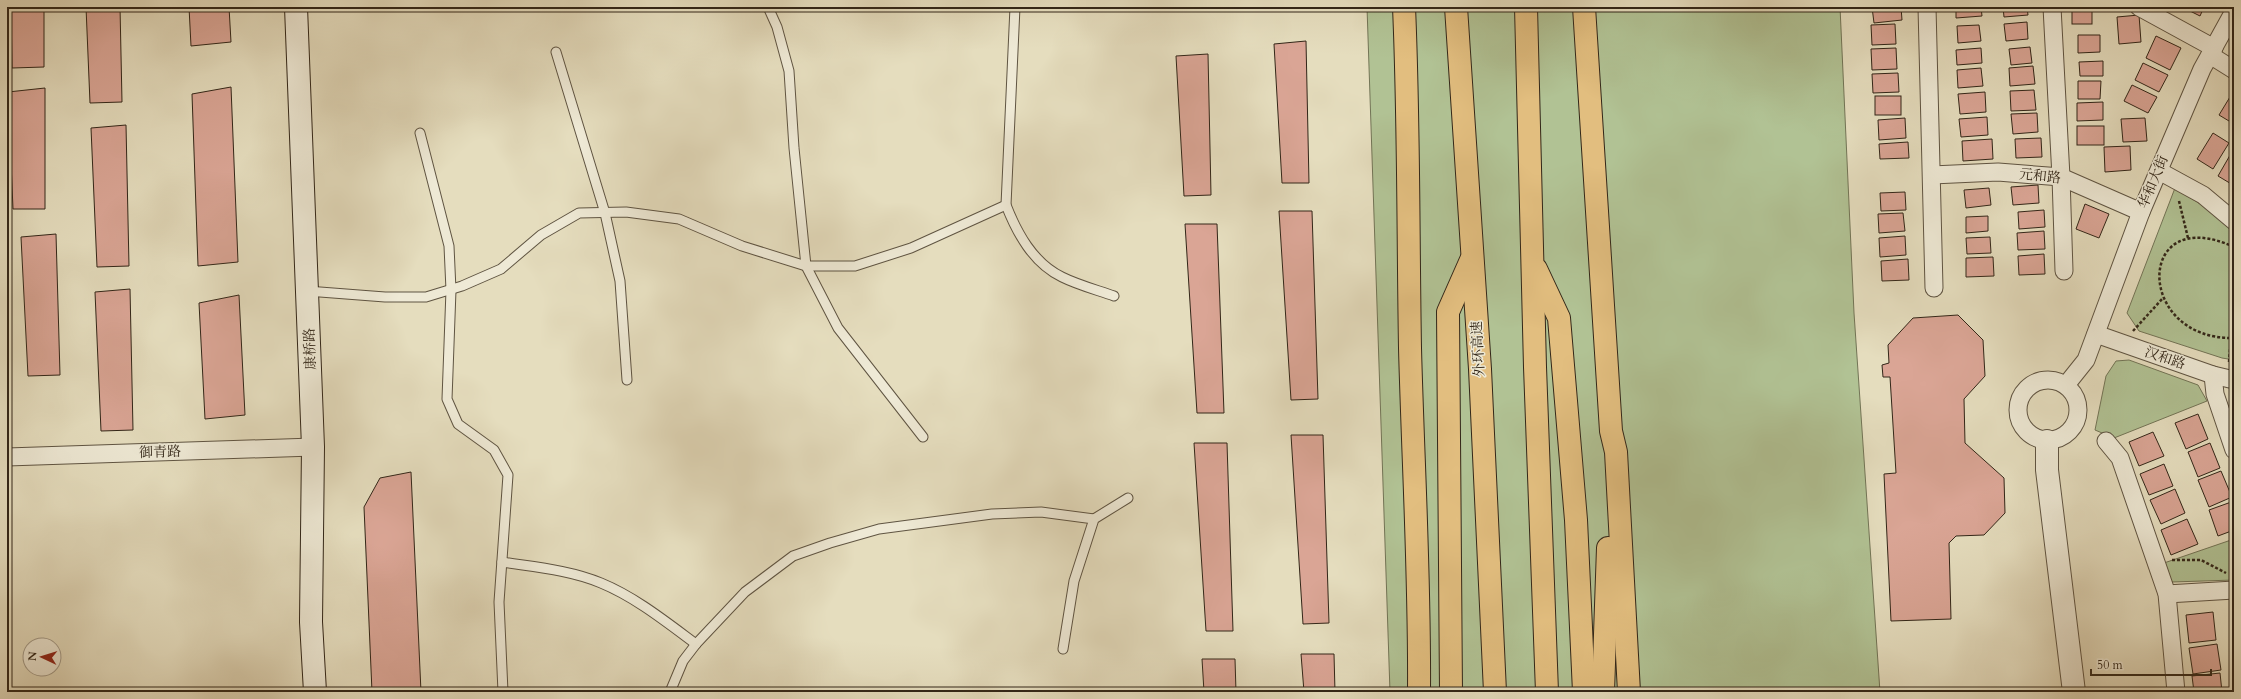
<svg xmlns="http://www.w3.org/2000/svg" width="2241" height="699" viewBox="0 0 2241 699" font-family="Cardo,'Noto Serif SC',serif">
<rect width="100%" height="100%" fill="#e5ddbe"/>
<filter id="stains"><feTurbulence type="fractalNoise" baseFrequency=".005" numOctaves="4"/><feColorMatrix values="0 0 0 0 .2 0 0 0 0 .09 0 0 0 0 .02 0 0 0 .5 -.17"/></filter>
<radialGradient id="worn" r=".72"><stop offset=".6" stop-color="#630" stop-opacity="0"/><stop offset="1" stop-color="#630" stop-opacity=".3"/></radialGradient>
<g fill="#b1c294" stroke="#727456">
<polygon points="1367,7 1840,7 1854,313 1880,692 1390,692"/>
<polygon points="2175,188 2216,214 2234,229 2234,360 2222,358 2139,331 2127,313"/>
<polygon points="2129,360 2198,385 2207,401 2114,438 2095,430 2106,376 2116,361"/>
<polygon points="2234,539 2234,580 2172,582 2164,563"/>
</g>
<g fill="#daa595" stroke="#322618">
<polygon points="11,7 44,7 44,67 12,68"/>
<polygon points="86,7 120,7 122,102 90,103"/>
<polygon points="189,7 229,7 231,42 191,46"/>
<polygon points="1872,7 1901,7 1902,20 1874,23"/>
<polygon points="1956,7 1981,7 1982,16 1956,18"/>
<polygon points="2003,7 2027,7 2028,15 2004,17"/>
<rect x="2072" y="7" width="20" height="17"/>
<polygon points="2182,7 2204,7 2200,16"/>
<polygon points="2139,15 2141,42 2119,44 2117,17"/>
<polygon points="2027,22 2028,39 2006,41 2004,24"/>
<polygon points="1895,24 1896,44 1872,45 1871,25"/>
<polygon points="1979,25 1981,41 1958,43 1957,26"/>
<polygon points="2078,35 2100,35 2100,52 2078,53"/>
<polygon points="2156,36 2181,48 2170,70 2146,58"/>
<polygon points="1306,41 1309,183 1282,183 1274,44"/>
<polygon points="2030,47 2032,63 2011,65 2009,49"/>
<polygon points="1896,48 1897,69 1872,70 1871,49"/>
<polygon points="1981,48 1982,63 1957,65 1956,50"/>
<polygon points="1208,54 1211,195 1184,196 1176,56"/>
<polygon points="2103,61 2103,76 2080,76 2079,62"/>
<polygon points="2143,63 2168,75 2159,92 2135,80"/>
<polygon points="2033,66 2035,84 2010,86 2009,68"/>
<polygon points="1981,68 1983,86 1958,88 1957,70"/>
<polygon points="1898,73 1899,92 1873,93 1872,74"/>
<polygon points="2078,81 2101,81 2100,99 2078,99"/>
<polygon points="2132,85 2157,97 2148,113 2124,101"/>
<polygon points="231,87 238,262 198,266 192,94"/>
<polygon points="45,88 45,209 13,209 8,92"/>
<polygon points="2034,90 2036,110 2011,111 2010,91"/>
<polygon points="1985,92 1986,112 1960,114 1958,94"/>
<polygon points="2233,92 2234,92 2234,124 2219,115"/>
<rect x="1875" y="96" width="26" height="19"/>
<polygon points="2103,102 2103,120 2077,121 2077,103"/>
<polygon points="2037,113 2038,132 2013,134 2011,114"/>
<polygon points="1987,117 1988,135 1961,137 1959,119"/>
<polygon points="1905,118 1906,138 1879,140 1878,120"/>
<polygon points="2145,118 2147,141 2123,142 2121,119"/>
<polygon points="126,125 129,266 97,267 91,128"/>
<rect x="2077" y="126" width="27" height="19"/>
<polygon points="2213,133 2229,143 2213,169 2197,159"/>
<polygon points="2041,138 2042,157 2016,158 2015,139"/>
<polygon points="1992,139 1993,159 1963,161 1962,141"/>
<polygon points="1908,142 1909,158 1880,159 1879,144"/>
<polygon points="2130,146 2131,170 2105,172 2104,147"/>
<polygon points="2233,150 2234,184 2233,185 2218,176"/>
<polygon points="2038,185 2039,203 2013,205 2011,187"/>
<polygon points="1989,188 1991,205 1966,208 1964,190"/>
<polygon points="1905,192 1906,210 1881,211 1880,193"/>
<polygon points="2085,204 2109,214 2099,238 2076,229"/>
<polygon points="2044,210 2045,227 2019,229 2018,212"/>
<polygon points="1279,211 1312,211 1318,399 1291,400"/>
<polygon points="1903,213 1905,231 1879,233 1878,214"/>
<polygon points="1988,216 1988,231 1966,233 1966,217"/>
<polygon points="1185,224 1217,224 1224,413 1197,413"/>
<polygon points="2044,231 2045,249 2018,250 2017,233"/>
<polygon points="56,234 60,375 28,376 21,237"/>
<polygon points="1905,236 1906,255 1880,257 1879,238"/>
<polygon points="1990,237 1991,253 1967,254 1966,238"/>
<polygon points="2044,254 2045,274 2019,275 2018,256"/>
<polygon points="1993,257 1994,276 1966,277 1966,258"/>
<polygon points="1908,259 1909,280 1882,281 1881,261"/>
<polygon points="130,289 133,430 101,431 95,292"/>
<polygon points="239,295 245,415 205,419 199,303"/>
<polygon points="1958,315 1983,340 1985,376 1964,399 1965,443 2004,478 2005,513 1984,535 1956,536 1949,543 1951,619 1891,621 1884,474 1896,473 1890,377 1883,377 1882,365 1889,363 1888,345 1913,318"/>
<polygon points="2198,414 2208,439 2186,449 2175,423"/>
<polygon points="2153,432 2164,456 2139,466 2129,442"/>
<polygon points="1291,435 1323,435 1329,623 1303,624"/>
<polygon points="1194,443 1227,443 1233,631 1206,631"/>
<polygon points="2210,443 2220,468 2198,477 2188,452"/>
<polygon points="2164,464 2173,486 2149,495 2140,474"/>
<polygon points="2221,471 2232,497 2209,507 2198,480"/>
<polygon points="411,472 421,692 372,692 364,507 380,478"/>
<polygon points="2175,489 2185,513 2161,524 2150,500"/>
<polygon points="2234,501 2234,530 2218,536 2209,510"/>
<polygon points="2187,519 2198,544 2171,555 2161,530"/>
<polygon points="2213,612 2216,640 2189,643 2186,615"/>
<polygon points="2217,644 2221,670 2193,674 2189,648"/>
<polygon points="1301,654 1334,654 1335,692 1304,692"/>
<polygon points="1202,659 1235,659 1236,692 1204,692"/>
<polygon points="2220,673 2222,692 2194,692 2192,676"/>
</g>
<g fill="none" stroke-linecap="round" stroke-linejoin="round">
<defs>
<g id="service">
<polyline points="768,7 777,27 789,71 794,148 806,266 838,328 923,437"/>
<path d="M 1015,7 L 1006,205 C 1017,233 1033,263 1062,277 C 1078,285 1097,290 1114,296"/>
<polyline points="556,52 605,213 620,281 627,380"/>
<polyline points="420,133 449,246 451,290 447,399 458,424 494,450 508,475 499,602 503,692"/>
<polyline points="307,291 385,297 426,297 462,286 501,269 541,235 579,213 626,212 679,219 742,246 806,266 855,266 911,248 1006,205"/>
<path d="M 502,562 C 534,567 570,570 601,583 C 635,597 665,621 696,644"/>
<polyline points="1063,649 1074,581 1094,519 1128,498"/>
<polyline points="670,692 683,661 696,644 745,592 793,556 830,543 879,529 992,514 1041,512 1094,519"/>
</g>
<g id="minor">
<polyline points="1927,7 1934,288"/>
<polyline points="2052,7 2061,177 2064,271"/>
<polyline points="2139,7 2214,48"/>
<polyline points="2210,55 2234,70"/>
<polyline points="2159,171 2203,195 2234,221"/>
<polyline points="1932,175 1998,172 2061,177 2141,212"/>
<polyline points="2096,334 2213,375 2234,380"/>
<polyline points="2213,375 2215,394 2234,450"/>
<circle cx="2048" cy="410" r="30"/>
<polyline points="2066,385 2086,360 2141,212 2202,69 2234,11"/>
<polyline points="2106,441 2120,458 2167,594 2176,692"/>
<polyline points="7,457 313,447"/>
<polyline points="2167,594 2234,590"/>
</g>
<polyline id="tertiary" points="2047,441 2047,470 2074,692"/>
<polyline id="secondary" points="296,7 313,447 311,622 315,692"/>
<g id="motorway">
<path d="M 1404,7 C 1409,121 1408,234 1410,348 C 1413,462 1420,577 1419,692"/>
<polyline points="1456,7 1480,369 1495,692"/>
<polyline points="1526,7 1535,367 1547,692"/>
<polyline points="1584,7 1611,431 1616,452 1629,692"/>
<polyline points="1536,269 1559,318 1576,520 1584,692"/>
<polyline points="1451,692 1448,312 1471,260"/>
<polyline points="1603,692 1608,548"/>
</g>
</defs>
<use href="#service" stroke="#5f5442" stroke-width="11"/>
<use href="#minor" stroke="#5f5442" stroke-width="19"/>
<use href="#tertiary" stroke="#5f5442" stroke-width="24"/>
<use href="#secondary" stroke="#322618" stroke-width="24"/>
<use href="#motorway" stroke="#322618" stroke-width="24"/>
<g stroke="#322618" stroke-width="2.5" stroke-dasharray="3 2" stroke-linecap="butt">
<polyline points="2179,201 2188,238"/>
<path d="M 2234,247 C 2135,201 2134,340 2234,338"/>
<polyline points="2133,331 2163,298"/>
<polyline points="2229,362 2231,338"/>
<polyline points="2172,560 2201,560 2226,573"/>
</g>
<use href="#service" stroke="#eee9d5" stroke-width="9"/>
<use href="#minor" stroke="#eee9d5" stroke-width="17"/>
<use href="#tertiary" stroke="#eee9d5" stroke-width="22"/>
<use href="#secondary" stroke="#eee9d5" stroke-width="22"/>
<use href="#motorway" stroke="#e2be7f" stroke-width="22"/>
</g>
<g text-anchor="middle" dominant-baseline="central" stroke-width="3" stroke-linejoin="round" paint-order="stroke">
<g font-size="14" fill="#322618" stroke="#eee9d5">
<text transform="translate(2040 176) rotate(6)">元和路</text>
<text transform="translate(2153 182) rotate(-67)">华和大街</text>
<text transform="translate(310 349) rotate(-92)">康桥路</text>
<text transform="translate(1478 349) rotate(-93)">外环高速</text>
<text transform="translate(2165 358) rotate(19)">汉和路</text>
<text transform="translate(160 452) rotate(-2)">御青路</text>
</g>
</g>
<rect width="2241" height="699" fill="none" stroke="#e5ddbe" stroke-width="24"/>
<rect x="8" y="8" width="2225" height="683" fill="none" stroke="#322618" stroke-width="2"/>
<rect x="12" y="12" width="2217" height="675" fill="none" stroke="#322618"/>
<g transform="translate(42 657) rotate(274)"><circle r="19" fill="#eee9d5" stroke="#a39b89"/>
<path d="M0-3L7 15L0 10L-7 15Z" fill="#8f2418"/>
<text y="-6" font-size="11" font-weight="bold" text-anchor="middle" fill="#322618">N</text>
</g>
<path d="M2091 669v6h120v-6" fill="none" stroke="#322618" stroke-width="2"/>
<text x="2097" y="669" font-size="12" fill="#322618" stroke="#eee9d5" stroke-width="3" paint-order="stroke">50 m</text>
<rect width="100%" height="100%" filter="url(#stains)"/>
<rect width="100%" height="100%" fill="url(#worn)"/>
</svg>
